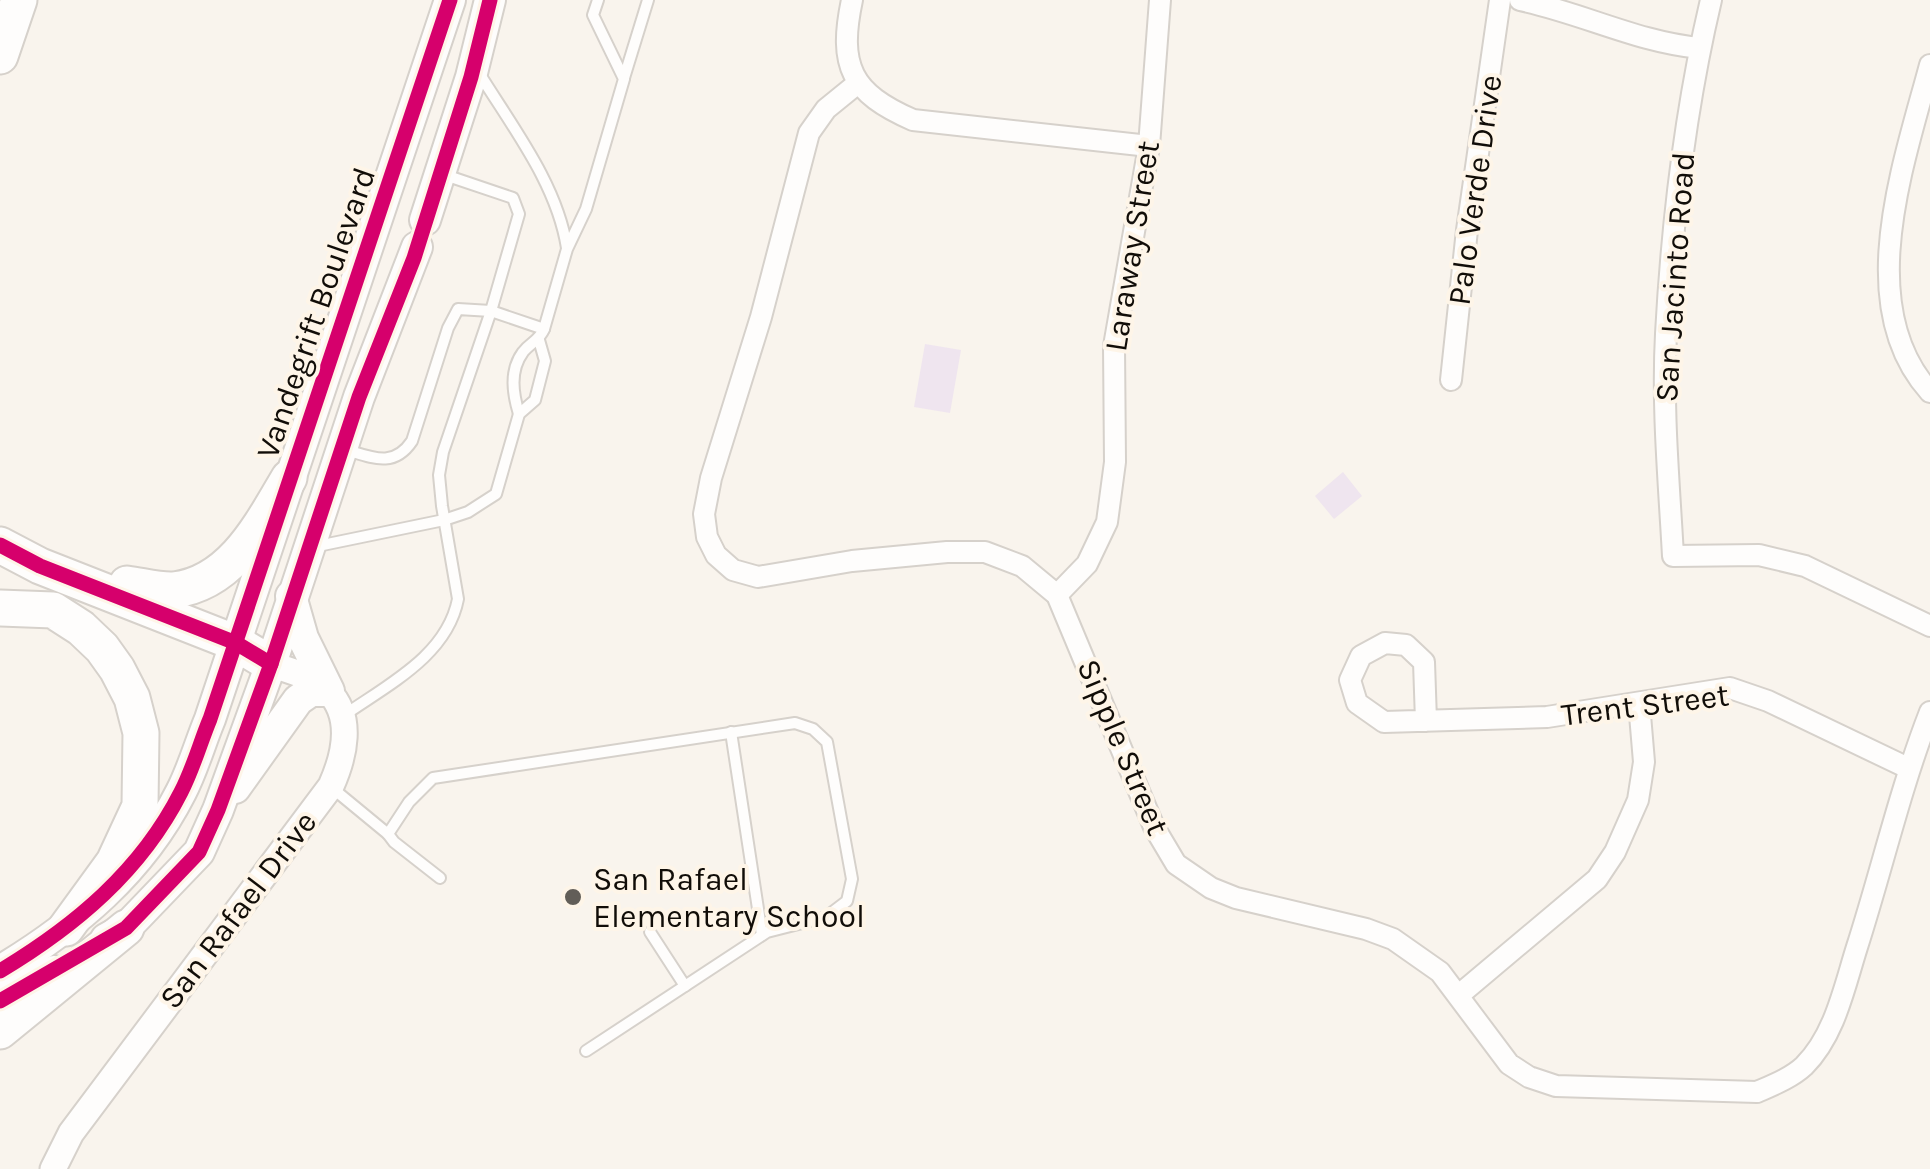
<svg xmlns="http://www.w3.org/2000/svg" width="1930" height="1169" viewBox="0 0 1930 1169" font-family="Karla,sans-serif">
<rect width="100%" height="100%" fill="#f9f4ed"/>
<g fill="#efe5ef">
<polygon points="925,344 961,350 950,413 914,407"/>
<polygon points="1343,472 1362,496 1334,519 1315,496"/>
</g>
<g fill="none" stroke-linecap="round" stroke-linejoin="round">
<defs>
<g id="service">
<path d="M 479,73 C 513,128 557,184 567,248"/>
<polyline points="624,78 648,0"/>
<path d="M 519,414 C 513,394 509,371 523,352 C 531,342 539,341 544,329 L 567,249 L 586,209 L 624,79 L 593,15 L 598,0"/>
<path d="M 347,450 C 373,458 394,468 412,441 L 448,328 L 458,309 L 491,311 L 544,329"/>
<polyline points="313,547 444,520 468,512 496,494 519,414 535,400 545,361 539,340"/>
<path d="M 343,716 C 387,685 447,656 458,599 L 442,506 L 439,475 L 443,452 L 491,311 L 519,214 L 513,198 L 445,175"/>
<polyline points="731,732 762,935"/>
<polyline points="331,787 388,834"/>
<polyline points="440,878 394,842 388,834 409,802 433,778 795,723 813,729 827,742 852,879 847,901 826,917 767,932 586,1051"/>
<polyline points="650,932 685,986"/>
</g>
<g id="minor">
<path d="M 852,0 C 838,66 851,93 913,120 L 1149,146"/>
<path d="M 1520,0 C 1582,13 1637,42 1700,48"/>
<path d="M 1711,0 C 1685,110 1672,221 1666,334 C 1662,408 1669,482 1673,556 L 1759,555 L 1805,566 L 1930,626"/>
<path d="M 1930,65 C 1904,163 1852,306 1930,392"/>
<path d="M 858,83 L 826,109 L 809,133 L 761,317 L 711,478 L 704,514 L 707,537 L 716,555 L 733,570 L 758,577 L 852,561 L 947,552 L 985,552 L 1022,566 L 1057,595 L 1154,827 L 1176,864 L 1211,888 L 1236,898 L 1366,929 L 1393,939 L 1440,972 L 1509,1064 L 1529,1077 L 1556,1086 L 1757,1092 C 1773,1085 1791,1078 1804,1066 C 1835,1035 1844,988 1857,947 C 1882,869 1900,789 1930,712"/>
<polyline points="1451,380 1467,230 1500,0"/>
<polyline points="1057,595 1087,564 1107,522 1115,462 1114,346 1149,146 1160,0"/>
<polyline points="1426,721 1424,662 1406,645 1385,643 1361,656 1350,680 1357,703 1384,722 1547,717 1730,688 1768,701 1908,768"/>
<polyline points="1459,995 1597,879 1615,852 1638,800 1644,762 1639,703"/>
</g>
<path id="tertiary" d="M 53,1169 L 71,1133 L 331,786 C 344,757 354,717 328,691 C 314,676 289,671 271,664"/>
<g id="primary">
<polyline points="425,220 471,77 490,0"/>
<polyline points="235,788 298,700 311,691 329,691 303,638 291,596"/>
<polyline points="106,939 126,928 199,852 218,810 271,664 359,397 417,247"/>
<path d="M 0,971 C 75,926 141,871 181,792 C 193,769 200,743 210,719 L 450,0"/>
<polyline points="0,1001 54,971"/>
</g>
<g id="motorway">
<polyline points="0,56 19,0"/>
<polyline points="0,545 40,566 236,643 271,664"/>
<path d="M 127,584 C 142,586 160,591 174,590 C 233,583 262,523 289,478"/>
<polyline points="0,608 53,610 81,628 102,648 117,669 132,698 141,733 140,806 114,862 66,928"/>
<polyline points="0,1031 126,928"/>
</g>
</defs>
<use href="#service" stroke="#d6d1cb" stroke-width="14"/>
<use href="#minor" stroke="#d6d1cb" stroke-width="24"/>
<use href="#tertiary" stroke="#d6d1cb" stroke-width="29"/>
<use href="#primary" stroke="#d6d1cb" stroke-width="34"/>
<use href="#motorway" stroke="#d6d1cb" stroke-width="39"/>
<use href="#service" stroke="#fefdfc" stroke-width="10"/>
<use href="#minor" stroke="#fefdfc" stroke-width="20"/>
<use href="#tertiary" stroke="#fefdfc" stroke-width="25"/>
<use href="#primary" stroke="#fefdfc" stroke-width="30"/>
<use href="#motorway" stroke="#fefdfc" stroke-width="35"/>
<defs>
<g id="cycleway">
<polyline points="0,545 40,566 236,643 271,664"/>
<path d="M 0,971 C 75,926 141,871 181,792 C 193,769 200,743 210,719 L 450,0"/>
<polyline points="0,1001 126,928 199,852 218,810 271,664 359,397 414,258 471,77 490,0"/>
</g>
</defs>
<use href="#cycleway" stroke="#fef5e8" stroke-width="21"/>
<use href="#cycleway" stroke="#d6006c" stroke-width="15"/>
</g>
<circle fill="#625e58" stroke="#fef5e8" stroke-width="4" cx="573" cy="897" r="10"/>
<g text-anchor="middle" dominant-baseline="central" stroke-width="8" stroke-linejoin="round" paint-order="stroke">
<g font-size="32" fill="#110d08" stroke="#fef5e8">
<text transform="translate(1475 190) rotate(-82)">Palo Verde Drive</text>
<text transform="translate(1132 246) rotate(-81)">Laraway Street</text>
<text transform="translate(1675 277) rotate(-86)">San Jacinto Road</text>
<text transform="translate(316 313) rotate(-71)">Vandegrift Boulevard</text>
<text transform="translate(1645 705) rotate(-7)">Trent Street</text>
<text transform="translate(1123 747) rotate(67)">Sipple Street</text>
<text transform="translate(238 910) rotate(-53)">San Rafael Drive</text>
</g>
<g font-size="32" fill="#110d08" stroke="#fef5e8" text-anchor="start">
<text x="593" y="879">San Rafael<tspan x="593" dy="37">Elementary School</tspan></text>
</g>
</g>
</svg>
